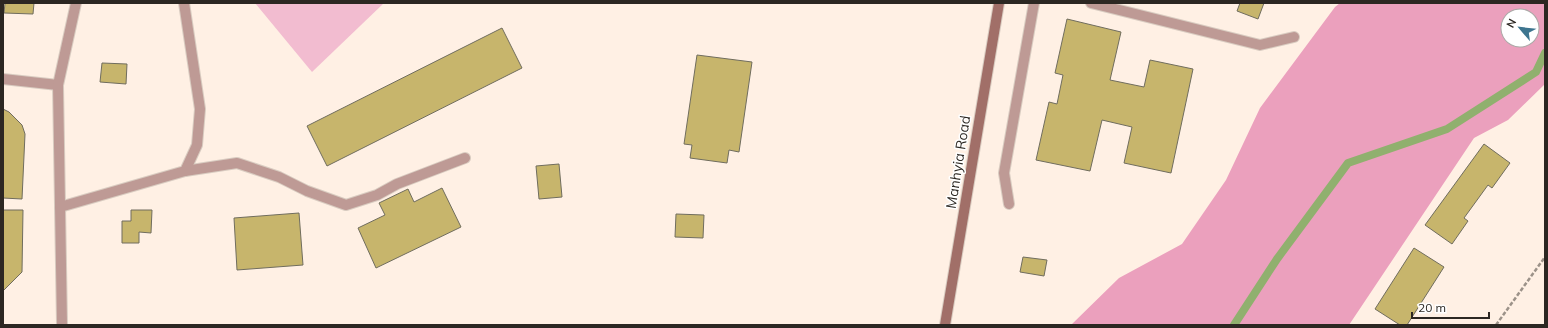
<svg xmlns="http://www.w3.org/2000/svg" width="1548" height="328" viewBox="0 0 1548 328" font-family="Mulish,sans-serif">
<rect width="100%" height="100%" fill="#fff0e4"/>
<polygon fill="#f2bcd0" points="255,3 384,3 312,72"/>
<path fill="#eba0bd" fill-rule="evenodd" d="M 1340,3 L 1545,3 L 1545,84 L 1508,120 L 1474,138 L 1349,325 L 1071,325 L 1119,278 L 1182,244 L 1226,180 L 1260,108 L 1335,7 ZM 1508,16 L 1532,16 L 1532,40 L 1508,40 Z"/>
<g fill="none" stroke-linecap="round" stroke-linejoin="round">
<polyline stroke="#90b06e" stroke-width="8" points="1234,325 1277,259 1348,163 1447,129 1536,72 1545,53"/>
</g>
<g fill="#c7b56c" stroke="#706d5e">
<polygon points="5,3 34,3 33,14 4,13"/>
<polygon points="1240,3 1264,3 1258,19 1237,11"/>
<polygon points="1067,19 1121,32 1110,80 1144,87 1150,60 1193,69 1171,173 1124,163 1132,127 1102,120 1090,171 1036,160 1049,102 1057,104 1063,75 1055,73"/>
<polygon points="502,28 522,68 327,166 307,126"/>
<polygon points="697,55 752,62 739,152 729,150 727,163 690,158 692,145 684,144"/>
<polygon points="102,63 127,64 126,84 100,82"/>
<polygon points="3,109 9,112 22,125 25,134 22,199 3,198"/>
<polygon points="1484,144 1510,163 1492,188 1488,185 1464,218 1468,221 1452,244 1425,225"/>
<polygon points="559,164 562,197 539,199 536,166"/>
<polygon points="442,188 461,227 376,268 358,228 385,215 379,203 408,189 414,202"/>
<polygon points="3,210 23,210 22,272 3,291"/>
<polygon points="131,210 152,210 151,233 139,232 139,243 122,243 122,221 131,221"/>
<polygon points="299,213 303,265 237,270 234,218"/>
<polygon points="676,214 704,215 703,238 675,237"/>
<polygon points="1414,248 1444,267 1407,325 1400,325 1375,309"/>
<polygon points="1023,257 1047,260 1044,276 1020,272"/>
</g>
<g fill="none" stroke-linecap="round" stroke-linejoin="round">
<defs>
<g id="lane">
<polyline points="185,171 237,163 279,177 307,191 346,205 377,195 397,184 465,158"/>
<polyline points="1009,204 1004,173 1034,3"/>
<polyline points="60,207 185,171 197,145 200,109 184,3"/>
</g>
<g id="street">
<polyline points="1091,3 1260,45 1294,37"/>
<polyline points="3,79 58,85"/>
<polyline points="62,325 58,85 76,3"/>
</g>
<polyline id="secondary" points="945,325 999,3"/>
</defs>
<use href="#lane" stroke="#d9ccc1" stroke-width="12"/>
<use href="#street" stroke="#d9ccc1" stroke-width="12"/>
<use href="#secondary" stroke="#d9ccc1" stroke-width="12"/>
<polyline stroke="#9c9289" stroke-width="2.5" stroke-dasharray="4 2" stroke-linecap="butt" points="1496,325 1545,257"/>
<use href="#lane" stroke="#be9a95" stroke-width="10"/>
<use href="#street" stroke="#be9a95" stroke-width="10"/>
<use href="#secondary" stroke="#a16f68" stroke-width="10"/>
</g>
<g text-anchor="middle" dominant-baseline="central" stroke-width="3" stroke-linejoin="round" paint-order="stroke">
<g font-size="14" fill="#2c2722" stroke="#fff">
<text transform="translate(958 162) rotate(-81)">Manhyia Road</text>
</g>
</g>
<rect width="1548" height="328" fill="none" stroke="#2c2722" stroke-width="8"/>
<g transform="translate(1520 28) rotate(298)"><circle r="19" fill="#ffffff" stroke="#aba9a7"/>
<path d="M0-3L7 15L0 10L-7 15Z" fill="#3d758f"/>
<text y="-6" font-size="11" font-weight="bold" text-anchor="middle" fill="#2c2722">N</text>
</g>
<path d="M1412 312v6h77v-6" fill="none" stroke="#2c2722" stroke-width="2"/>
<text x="1418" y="312" font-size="12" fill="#2c2722" stroke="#ffffff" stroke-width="3" paint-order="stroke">20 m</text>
</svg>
